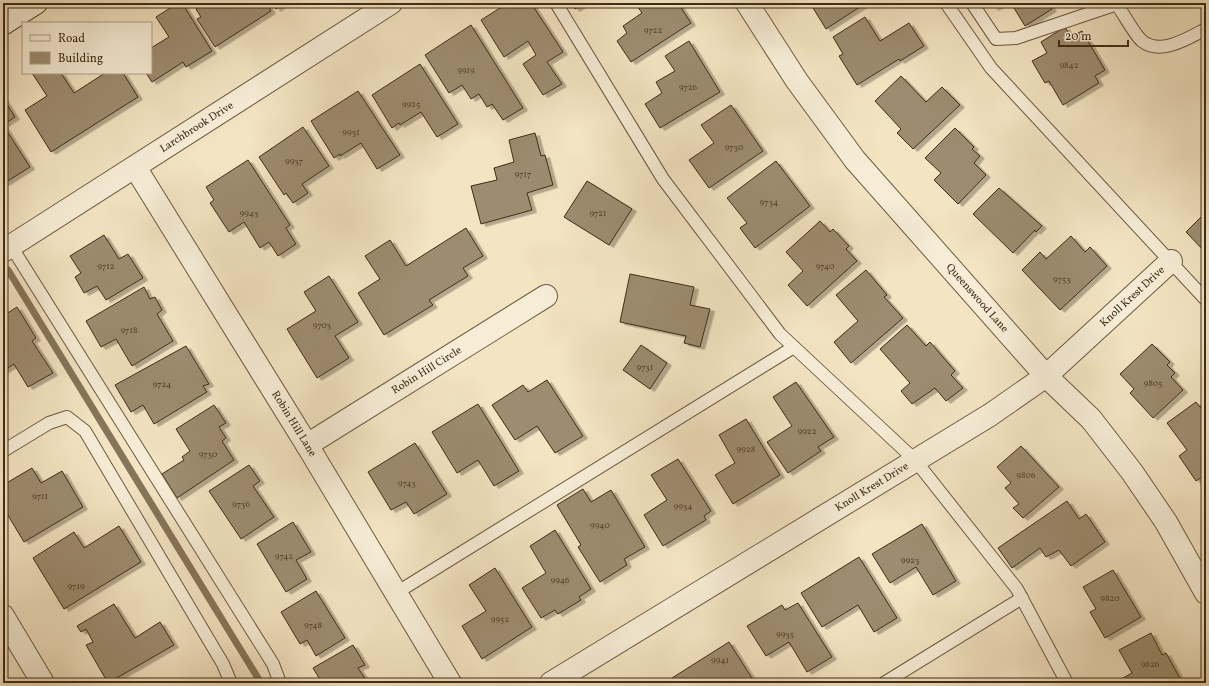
<svg xmlns="http://www.w3.org/2000/svg" width="1209" height="686" viewBox="0 0 1209 686" font-family="Vollkorn,serif">
<defs>
<filter id="shadow"><feDropShadow dx="4.5" dy="2.5" stdDeviation="0" flood-color="#0004"/></filter>
</defs>
<rect width="100%" height="100%" fill="#f3e4c2"/>
<filter id="stains"><feTurbulence type="fractalNoise" baseFrequency=".005" numOctaves="4"/><feColorMatrix values="0 0 0 0 .2 0 0 0 0 .09 0 0 0 0 .02 0 0 0 .5 -.17"/></filter>
<radialGradient id="worn" r=".72"><stop offset=".6" stop-color="#630" stop-opacity="0"/><stop offset="1" stop-color="#630" stop-opacity=".3"/></radialGradient>
<g fill="none" stroke-linecap="round" stroke-linejoin="round">
<polyline stroke="#867559" stroke-width="7" points="8,270 261,683"/>
</g>
<g fill="#9d8c6f" stroke="#3f2c15" filter="url(#shadow)">
<polygon points="178,3 182,3 212,51 186,67 183,62 152,82 146,73 151,73 151,48 169,37 156,17"/>
<polygon points="205,3 266,3 271,11 215,47 197,19 201,17 196,9"/>
<polygon points="272,3 284,3 276,9"/>
<polygon points="508,3 531,3 563,52 547,62 562,84 543,95 523,64 536,55 528,41 504,57 481,20"/>
<polygon points="571,3 585,3 575,9"/>
<polygon points="635,3 678,3 691,23 631,62 617,41 627,33 623,26 642,13"/>
<polygon points="810,3 866,3 826,29"/>
<polygon points="991,3 1003,3 994,8"/>
<polygon points="1011,3 1049,3 1052,9 1025,26"/>
<polygon points="865,17 880,41 909,23 924,46 900,61 899,59 857,85 839,56 843,54 833,37"/>
<polygon points="471,25 523,108 503,120 492,104 487,107 479,94 471,99 462,85 449,93 425,55"/>
<polygon points="1065,27 1071,37 1082,31 1105,70 1095,76 1099,83 1063,105 1049,81 1045,83 1032,61 1047,53 1041,42"/>
<polygon points="689,41 720,92 660,128 645,104 662,93 656,82 675,71 665,56"/>
<polygon points="420,64 458,124 437,137 421,112 400,125 399,123 392,128 372,95"/>
<polygon points="32,73 61,73 74,93 105,73 123,73 138,97 51,152 25,110 47,96"/>
<polygon points="901,76 926,102 942,87 960,105 913,149 897,133 901,129 875,101"/>
<polygon points="358,91 400,155 377,169 361,143 340,156 340,154 334,158 311,121"/>
<polygon points="3,98 15,117 3,125"/>
<polygon points="731,105 763,151 709,188 689,160 714,143 701,125"/>
<polygon points="3,125 30,167 3,184"/>
<polygon points="303,127 329,166 302,184 308,193 293,203 286,193 284,195 259,157"/>
<polygon points="955,128 974,147 972,149 980,156 974,163 986,175 958,204 934,180 941,173 925,158"/>
<polygon points="535,133 541,156 545,155 553,185 527,193 532,210 481,224 471,186 497,180 494,168 514,162 509,140"/>
<polygon points="248,160 290,225 286,228 296,244 278,256 269,242 260,248 244,222 229,232 210,203 214,200 206,187"/>
<polygon points="776,161 810,206 755,248 740,228 747,223 727,198"/>
<polygon points="587,181 632,209 609,245 564,217"/>
<polygon points="999,188 1042,226 1036,232 1035,230 1013,253 973,214"/>
<polygon points="1204,214 1206,216 1206,253 1186,232"/>
<polygon points="820,221 830,232 833,229 849,246 846,249 857,261 807,306 788,285 803,271 786,252"/>
<polygon points="466,228 483,256 463,268 468,276 429,300 433,305 384,335 358,293 380,279 365,256 390,240 406,266"/>
<polygon points="104,235 119,259 128,254 143,278 106,300 97,286 84,293 75,277 81,273 70,256"/>
<polygon points="1071,236 1085,252 1090,247 1107,266 1060,310 1022,270 1040,252 1046,259"/>
<polygon points="866,270 887,295 884,297 903,318 851,363 834,342 858,321 836,295"/>
<polygon points="630,274 694,287 690,305 710,309 700,347 684,343 686,336 620,322"/>
<polygon points="329,276 358,322 335,336 349,358 317,378 287,329 316,311 304,292"/>
<polygon points="144,287 150,299 155,297 162,310 157,314 173,341 132,366 116,339 101,347 86,321"/>
<polygon points="17,307 36,338 32,341 53,373 28,387 14,364 3,371 3,316"/>
<polygon points="907,325 926,346 930,342 955,371 951,375 963,388 946,401 935,388 912,404 901,391 910,383 880,349"/>
<polygon points="1152,344 1170,362 1167,365 1175,373 1171,377 1183,390 1153,418 1130,393 1134,389 1120,374"/>
<polygon points="641,345 667,363 650,389 623,370"/>
<polygon points="186,346 209,384 203,386 207,392 154,424 143,405 131,412 115,385"/>
<polygon points="547,380 583,436 555,453 537,426 515,440 492,405 523,385 528,392"/>
<polygon points="796,382 834,437 818,447 821,451 788,473 767,442 792,426 773,397"/>
<polygon points="1196,402 1206,414 1206,474 1196,481 1179,456 1187,450 1167,423"/>
<polygon points="478,404 519,471 494,486 478,460 457,473 432,432"/>
<polygon points="214,405 226,423 219,427 226,438 222,441 234,460 177,498 162,474 184,460 182,457 190,451 176,429"/>
<polygon points="746,419 780,475 733,504 715,475 735,463 719,435"/>
<polygon points="415,443 447,494 414,514 406,502 391,510 368,472"/>
<polygon points="1021,446 1059,487 1023,518 1013,508 1019,504 1005,488 1011,483 997,467"/>
<polygon points="678,459 711,511 704,516 706,520 663,546 644,515 667,500 651,475"/>
<polygon points="249,465 260,481 253,486 274,517 241,539 209,491"/>
<polygon points="32,468 41,483 62,471 83,507 24,542 3,507 3,485"/>
<polygon points="583,489 591,502 611,490 645,547 624,559 627,565 600,582 578,547 581,545 557,505"/>
<polygon points="1067,501 1079,519 1086,514 1105,542 1071,566 1059,550 1046,557 1040,548 1012,568 998,548"/>
<polygon points="293,522 311,552 296,560 307,579 286,592 257,544"/>
<polygon points="922,524 956,581 933,595 916,567 890,583 872,554"/>
<polygon points="119,526 141,562 64,609 33,558 74,532 84,548"/>
<polygon points="555,530 591,589 579,597 581,600 558,614 555,610 541,618 522,588 546,573 530,546"/>
<polygon points="859,557 897,618 874,632 858,605 822,627 801,593"/>
<polygon points="495,568 532,627 482,659 462,626 486,611 469,585"/>
<polygon points="1113,570 1141,617 1105,638 1090,612 1096,609 1083,587"/>
<polygon points="316,591 345,638 316,656 307,640 300,644 281,612"/>
<polygon points="798,603 832,657 807,672 789,642 766,656 747,626 782,605 785,610"/>
<polygon points="114,604 135,638 160,622 174,645 108,683 86,645 93,642 86,629 81,632 77,626"/>
<polygon points="1151,633 1162,655 1166,653 1181,680 1175,683 1114,683 1132,673 1119,650"/>
<polygon points="729,642 755,683 675,683 672,678"/>
<polygon points="353,645 365,665 358,668 366,680 364,682 364,683 322,683 313,668"/>
</g>
<g fill="none" stroke-linecap="round" stroke-linejoin="round">
<defs>
<g id="service">
<polyline points="556,3 663,179 780,334 915,460 1017,589 1067,683"/>
<polyline points="946,3 991,68 1206,300"/>
<polyline points="972,3 996,39 1016,38 1120,3"/>
<path d="M 1117,5 C 1124,14 1134,34 1142,41 C 1161,56 1188,38 1206,29"/>
<polyline points="11,246 273,664 280,683"/>
<polyline points="3,451 49,423 67,417 85,431 223,664 231,683"/>
<polyline points="396,593 794,347"/>
<polyline points="884,683 1022,598"/>
</g>
<g id="minor">
<path id="s1" d="M 747,3 L 797,81 L 855,160 L 1046,376 L 1091,419 L 1132,472 L 1166,522 L 1206,593"/>
<path id="s2" d="M 135,167 L 307,445 L 450,683"/>
<path id="s3" d="M 3,251 L 391,3"/>
<path id="s4" d="M 307,445 L 546,296"/>
<polyline points="3,616 43,683"/>
<path id="s5" d="M 551,683 L 990,415 L 1046,376 L 1171,261"/>
</g>
<polyline id="secondary" points="3,24 36,3"/>
</defs>
<use href="#service" stroke="#6c5a40" stroke-width="14"/>
<use href="#minor" stroke="#6c5a40" stroke-width="24"/>
<use href="#secondary" stroke="#3f2c15" stroke-width="24"/>
<use href="#service" stroke="#f7edd7" stroke-width="12"/>
<use href="#minor" stroke="#f7edd7" stroke-width="22"/>
<use href="#secondary" stroke="#f7edd7" stroke-width="22"/>
</g>
<g text-anchor="middle" dominant-baseline="central" stroke-width="3" stroke-linejoin="round" paint-order="stroke">
<g font-size="9" fill="#56442c">
<text x="653" y="30">9722</text>
<text x="1069" y="65">9842</text>
<text x="466" y="70">9919</text>
<text x="688" y="87">9726</text>
<text x="411" y="104">9925</text>
<text x="351" y="132">9931</text>
<text x="734" y="147">9730</text>
<text x="294" y="161">9937</text>
<text x="523" y="174">9717</text>
<text x="769" y="202">9734</text>
<text x="249" y="213">9943</text>
<text x="598" y="213">9721</text>
<text x="106" y="266">9712</text>
<text x="825" y="266">9740</text>
<text x="1062" y="279">9753</text>
<text x="322" y="325">9703</text>
<text x="129" y="330">9718</text>
<text x="645" y="367">9731</text>
<text x="1153" y="383">9805</text>
<text x="162" y="384">9724</text>
<text x="807" y="431">9922</text>
<text x="746" y="449">9928</text>
<text x="208" y="454">9730</text>
<text x="1026" y="475">9806</text>
<text x="407" y="483">9743</text>
<text x="40" y="496">9711</text>
<text x="241" y="504">9736</text>
<text x="683" y="506">9934</text>
<text x="600" y="525">9940</text>
<text x="284" y="556">9742</text>
<text x="910" y="560">9923</text>
<text x="560" y="580">9946</text>
<text x="76" y="586">9719</text>
<text x="1110" y="598">9820</text>
<text x="500" y="619">9952</text>
<text x="313" y="625">9748</text>
<text x="785" y="634">9935</text>
<text x="720" y="660">9941</text>
<text x="1150" y="664">9826</text>
</g>
<g font-size="11" fill="#3f2c15" stroke="#f7edd7">
<text stroke="none"><textPath href="#s3" startOffset="230">Larchbrook Drive</textPath></text>
<text stroke="none"><textPath href="#s5" startOffset="700">Knoll Krest Drive</textPath></text>
<text stroke="none"><textPath href="#s1" startOffset="375">Queenswood Lane</textPath></text>
<text stroke="none"><textPath href="#s4" startOffset="141">Robin Hill Circle</textPath></text>
<text stroke="none"><textPath href="#s2" startOffset="302">Robin Hill Lane</textPath></text>
<text stroke="none"><textPath href="#s5" startOffset="376">Knoll Krest Drive</textPath></text>
</g>
</g>
<rect width="1209" height="686" fill="none" stroke="#f3e4c2" stroke-width="16"/>
<rect x="4" y="4" width="1201" height="678" fill="none" stroke="#3f2c15" stroke-width="2"/>
<rect x="8" y="8" width="1193" height="670" fill="none" stroke="#3f2c15"/>
<rect x="22" y="22" width="130" height="52" fill="#f7edd7" stroke="#ada089"/>
<rect x="30" y="35" width="20" height="6" fill="#f7edd7" stroke="#ada089"/>
<text x="58" y="42" font-size="12" fill="#3f2c15">Road</text>
<rect x="30" y="52" width="20" height="12" fill="#9d8c6f" stroke="#ada089"/>
<text x="58" y="62" font-size="12" fill="#3f2c15">Building</text>
<path d="M1059 40v6h69v-6" fill="none" stroke="#3f2c15" stroke-width="2"/>
<text x="1065" y="40" font-size="12" fill="#3f2c15" stroke="#f7edd7" stroke-width="3" paint-order="stroke">20 m</text>
<rect width="100%" height="100%" filter="url(#stains)"/>
<rect width="100%" height="100%" fill="url(#worn)"/>
</svg>
